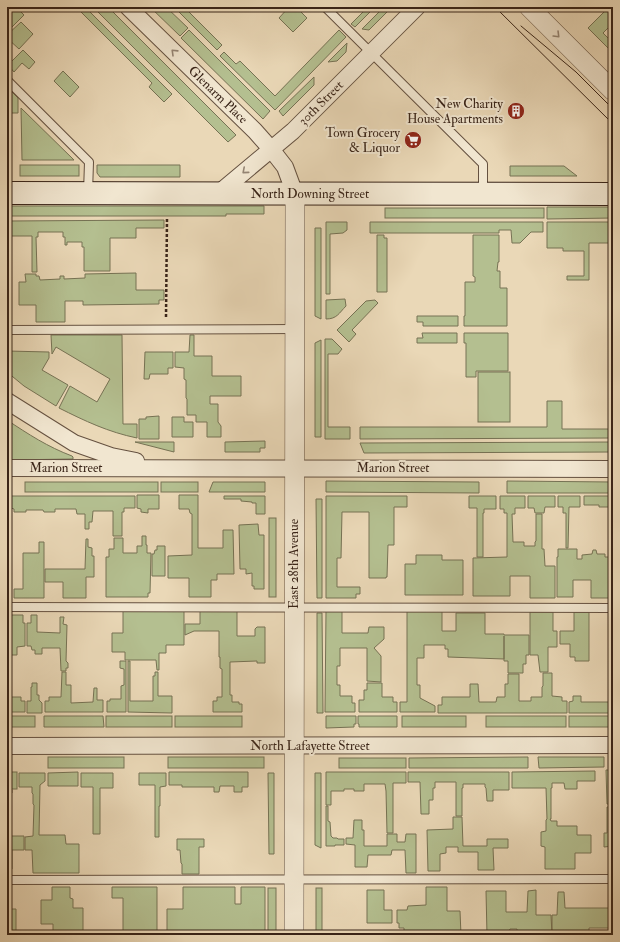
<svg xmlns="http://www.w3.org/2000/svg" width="620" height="942" viewBox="0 0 620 942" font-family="'IM FELL Double Pica',serif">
<rect width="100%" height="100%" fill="#ead8b7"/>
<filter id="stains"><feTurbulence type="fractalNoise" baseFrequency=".005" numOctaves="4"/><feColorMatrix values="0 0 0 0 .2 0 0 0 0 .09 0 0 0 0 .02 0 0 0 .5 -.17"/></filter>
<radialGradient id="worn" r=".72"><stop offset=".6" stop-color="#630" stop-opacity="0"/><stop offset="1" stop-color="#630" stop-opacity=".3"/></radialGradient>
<g fill="#b4bf90" stroke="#767254">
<polygon points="9,7 16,7 24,15 7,32 7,9"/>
<polygon points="76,7 85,7 172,94 164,102 149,87 152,83"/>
<polygon points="93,7 108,7 236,135 228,142"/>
<polygon points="150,7 166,7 188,28 180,36"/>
<polygon points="174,7 184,7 222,45 217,50"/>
<polygon points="289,7 296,7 307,18 293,32 279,18"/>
<polygon points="368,7 375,7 355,27 351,24"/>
<polygon points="384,7 392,7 369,30 362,29"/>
<polygon points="609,7 613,7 613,23 603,33 613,43 613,53 588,28"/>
<polygon points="21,22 33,34 19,49 7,38 7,35"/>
<polygon points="189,30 270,111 263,119 181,38"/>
<polygon points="339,30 346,37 275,110 220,56 224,52 236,64 240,61 275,96"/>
<polygon points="347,43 346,52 337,61 328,62"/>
<polygon points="23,50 35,62 29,69 22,63 14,72 8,65"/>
<polygon points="63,71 79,87 70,97 54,81"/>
<polygon points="314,77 314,85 283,116 279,111"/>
<polygon points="7,87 18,98 18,113 10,113 10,105 7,105"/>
<polygon points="21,108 74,160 22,160"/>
<rect x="20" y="165" width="59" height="11"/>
<polygon points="97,165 180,165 180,177 100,177 97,173"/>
<polygon points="510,166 564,166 577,176 510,176"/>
<polygon points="7,206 264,206 264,214 226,214 226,216 7,216"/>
<polygon points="547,207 613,207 613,218 547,219"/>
<rect x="385" y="208" width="159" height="10"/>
<polygon points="164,220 164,228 136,228 136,238 110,238 110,271 84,271 84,247 82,247 82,242 67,242 67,245 65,245 65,237 63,237 63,232 38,232 38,237 36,237 37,272 32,272 32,236 7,236 7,221"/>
<polygon points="326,222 347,222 347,230 343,233 330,234 330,294 326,294"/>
<polygon points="370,222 543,222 543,232 531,232 520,243 512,243 511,230 499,230 499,233 370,233"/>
<polygon points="547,222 613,222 613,243 589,243 589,280 567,280 567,276 584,276 584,251 563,251 563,248 547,248"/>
<polygon points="315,228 321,228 321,319 315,316"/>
<polygon points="377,235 384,235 384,238 387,238 387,292 377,292"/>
<polygon points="473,235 499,235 499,262 498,262 497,271 500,271 500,288 507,288 507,326 464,326 464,316 465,316 465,282 475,282 475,277 473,276"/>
<polygon points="136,273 136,290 164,290 164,300 159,300 159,304 83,305 83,301 65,301 65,322 36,322 36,305 19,305 19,282 26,282 25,274 36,274 36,276 39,276 40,280 60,279 60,276 64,276 64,279 85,278 85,274"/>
<path d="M 345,299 L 346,306 C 339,313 337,319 326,319 L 326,300 Z"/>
<polygon points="375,300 378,303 352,330 356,334 349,342 337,330 366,301"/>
<polygon points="417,316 458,316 458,326 423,326 423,322 417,322"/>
<polygon points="422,333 457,333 457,343 417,343 417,338 423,338"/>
<polygon points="464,333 508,333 508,371 476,371 476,377 466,377 466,343 464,343"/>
<path d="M 51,335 L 122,335 L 123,424 L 137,424 L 137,438 C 108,432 85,421 59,408 L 70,386 L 97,402 L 110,379 L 56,347 L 52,354 Z"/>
<polygon points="190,335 194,335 194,356 212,356 212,376 241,376 241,396 210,396 210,404 218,404 218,422 221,426 221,437 207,437 207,422 196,422 196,415 187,415 187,399 186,398 186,380 184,379 184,368 175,367 175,352 189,352"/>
<polygon points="325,339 332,339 342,349 338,354 328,354 328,427 350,427 350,439 325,439"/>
<polygon points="321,340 321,437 315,437 315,343"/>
<polygon points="7,351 49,352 49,358 42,370 68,385 56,406 24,386 7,372"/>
<polygon points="145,352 173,352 173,368 168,368 168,374 150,374 149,379 144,379"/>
<rect x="478" y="372" width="32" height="50"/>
<polygon points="547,401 562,401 562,429 612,429 613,403 613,438 360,439 360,427 547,427"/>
<polygon points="159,416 159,439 139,439 139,419 146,419 146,417"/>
<polygon points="172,417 184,417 184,422 193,422 193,437 172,437"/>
<path d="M 7,420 C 28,434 48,447 72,456 L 73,457 L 73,459 L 7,460 Z"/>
<polygon points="265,441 265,448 260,448 260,452 225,452 225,442"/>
<polygon points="135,442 174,442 174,452"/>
<polygon points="613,442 613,452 364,453 360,443"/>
<polygon points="326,481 479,482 479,493 326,492"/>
<polygon points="507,481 613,482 613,493 507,493"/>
<rect x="25" y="482" width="133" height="10"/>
<rect x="161" y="482" width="37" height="10"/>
<polygon points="213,482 265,482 265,492 209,492"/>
<polygon points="137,495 159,495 159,509 148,509 148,513 141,512 141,509 137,508"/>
<polygon points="179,495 198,495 198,548 223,548 223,530 233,530 234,574 217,574 217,580 211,580 211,597 189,597 189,578 168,578 168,556 192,555 192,514 190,513 189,509 179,509"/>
<polygon points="11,496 135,496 135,508 124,508 124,512 122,512 122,536 113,536 113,511 93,511 92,522 89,522 89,529 85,529 85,514 77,514 76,509 55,509 55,512 44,512 43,510 26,510 26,512 14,512 14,509 11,508"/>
<polygon points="224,496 265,496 265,514 256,514 256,503 252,503 252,502 241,501 241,499 224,499"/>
<polygon points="326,496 407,496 407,507 394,507 394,545 388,545 387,577 386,577 386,578 369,578 369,512 342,512 341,558 337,558 337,587 360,587 360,594 356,594 356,598 326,598"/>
<polygon points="469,496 496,496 496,509 484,509 484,513 483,513 483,557 477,557 477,508 469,508"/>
<polygon points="500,496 525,496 525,508 515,508 515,514 512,514 513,542 524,542 524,546 535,546 535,542 536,541 536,514 542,514 542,549 544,549 545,566 555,566 555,598 530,598 530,576 510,576 510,596 473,596 473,558 507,557 507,513 504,513 504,509 500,509"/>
<polygon points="528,496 555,496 555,507 545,507 544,513 535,513 534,508 528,508"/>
<polygon points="558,496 580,496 580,507 569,507 568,548 566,548 566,513 563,513 563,507 558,507"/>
<polygon points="584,496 613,496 613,507 599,507 599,505 584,505"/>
<polygon points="316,499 322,499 322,598 317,598"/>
<rect x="269" y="518" width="7" height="79"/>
<polygon points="258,524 259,535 264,535 264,589 254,589 254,586 252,586 252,573 246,574 246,569 240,569 239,525"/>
<polygon points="142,536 146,536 146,545 147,545 147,553 151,553 150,593 148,593 148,597 106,597 106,557 109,557 109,549 114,549 114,538 123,538 123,553 137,553 137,546 142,546"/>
<polygon points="86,539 88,539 88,547 92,548 92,556 94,556 94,577 86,577 86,598 63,598 63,582 45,582 45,569 85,569"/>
<polygon points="39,542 44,542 44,598 14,598 14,589 23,589 23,553 39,553"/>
<polygon points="157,546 165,546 165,576 152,576 152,554 154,554 155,550 157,550"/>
<polygon points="558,549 577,549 577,559 582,559 582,555 592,554 593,550 596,550 597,554 605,554 605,557 613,557 613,598 591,598 591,580 573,580 573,597 557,597 557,557 558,557"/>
<polygon points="416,555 442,555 442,560 463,560 463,595 405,595 405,564 416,564"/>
<polygon points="123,610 184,610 184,645 166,645 166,653 159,653 159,670 157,670 156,660 125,660 125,652 112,652 112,633 123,633"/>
<polygon points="407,610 442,610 442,631 456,631 456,613 485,613 485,634 504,634 504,635 529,635 529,655 526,655 526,664 523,664 523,673 508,673 508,661 504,661 504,636 504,659 448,657 448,649 445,649 445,645 424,645 424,658 417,658 417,685 420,685 420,698 435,706 435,712 400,712 400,702 407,702"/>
<polygon points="200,611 237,611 237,636 255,636 255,629 257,627 265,627 265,663 257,663 257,661 230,662 230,695 232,695 232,702 239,702 239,704 242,704 242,712 213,712 213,701 217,701 217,697 222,697 222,669 220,668 220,657 219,657 219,631 194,631 185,635 185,624 200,624"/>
<polygon points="326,611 342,611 342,633 368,633 369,627 384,627 384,639 374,648 381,656 381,682 367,681 367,648 340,648 340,666 337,666 337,685 340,685 340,696 352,696 352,703 355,703 355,712 325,712"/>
<polygon points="530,612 553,612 553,631 557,631 557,647 548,647 548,672 540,672 538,655 530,655"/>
<polygon points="574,612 589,612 589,661 575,661 575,657 570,657 570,644 560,644 560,631 574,631"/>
<polygon points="317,613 322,613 323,713 317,713"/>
<polygon points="7,615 23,615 23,623 25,623 25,646 17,647 17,655 8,655 8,685 11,685 11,697 21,697 21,701 25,701 25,712 7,712"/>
<polygon points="31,615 37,615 37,632 60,633 60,617 64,617 63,624 67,625 66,661 68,663 68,668 66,668 66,671 61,671 60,648 42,648 42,654 35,654 35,650 32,650 31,646 27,646 27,623 31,623"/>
<polygon points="120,661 126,661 126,712 107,712 107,701 110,701 110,699 121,699 121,686 124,685 124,669 120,668"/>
<polygon points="128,661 130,661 130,701 153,701 153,676 155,676 155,672 158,672 158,696 172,696 172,713 128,712"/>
<polygon points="62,672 66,672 66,685 71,685 71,703 93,702 94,688 97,688 97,700 103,700 103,712 45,712 45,701 49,701 49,697 61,697"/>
<polygon points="543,673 552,673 552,696 562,697 562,701 567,701 567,713 438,713 438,705 442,705 442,697 470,697 470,684 478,684 479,702 496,702 497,697 505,697 505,684 508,684 508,674 519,674 519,701 531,701 531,697 542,697 542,687 543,686"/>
<polygon points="32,683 37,683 37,695 39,695 39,700 42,703 42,713 27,713 27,701 31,701 31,687 32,687"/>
<polygon points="367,683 382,683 382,697 393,697 393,702 397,702 397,712 359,712 359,700 364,700 364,690 367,690"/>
<polygon points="573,696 581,696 581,702 613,702 613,713 569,713 569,702 573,701"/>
<rect x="7" y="716" width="28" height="11"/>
<polygon points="44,716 103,716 104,727 44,727"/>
<rect x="106" y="716" width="66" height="11"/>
<rect x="175" y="716" width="67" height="11"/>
<polygon points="326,716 356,716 356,724 354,724 354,727 326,728"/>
<polygon points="358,716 397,716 397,727 359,727 359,724 358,724"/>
<rect x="402" y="716" width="64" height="11"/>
<rect x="486" y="716" width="80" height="11"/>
<rect x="569" y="716" width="44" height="11"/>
<rect x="48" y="757" width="76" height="11"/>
<rect x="168" y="757" width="96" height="11"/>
<polygon points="528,757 528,768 409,768 409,758"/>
<polygon points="538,757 604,757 604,767 539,768"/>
<rect x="339" y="758" width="67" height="10"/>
<polygon points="606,770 613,770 613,804 607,804"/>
<polygon points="595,771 595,781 577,781 577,789 565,789 564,783 552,783 552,788 551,788 551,819 550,819 551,821 557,821 557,826 577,826 577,835 591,835 591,853 575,853 575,869 545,869 545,847 541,846 541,832 546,831 546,820 547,819 546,788 512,788 512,772"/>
<rect x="7" y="772" width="10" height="17"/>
<polygon points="78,772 78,786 48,786 48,773"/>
<polygon points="169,772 248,772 248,787 242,787 242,792 234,792 234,786 220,786 219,792 214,792 214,787 182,787 182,785 169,785"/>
<polygon points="326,772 406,772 406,783 393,783 393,833 387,833 386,791 385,784 364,784 364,791 354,791 354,789 344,789 344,791 331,791 331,805 326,805"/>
<polygon points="408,772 509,772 509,790 493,790 493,801 487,801 486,788 485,787 485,784 463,784 463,788 462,788 462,816 456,816 456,782 435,782 435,788 433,788 433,800 429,800 429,814 421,814 420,782 408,782"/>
<polygon points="19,773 45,773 45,781 40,785 39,835 65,835 66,844 79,844 79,873 33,873 32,850 25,850 25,837 33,836 34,805 33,804 33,794 32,793 32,787 19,787"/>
<polygon points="81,773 113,773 113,788 100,788 100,834 93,834 93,787 81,787"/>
<polygon points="139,773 166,773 166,786 160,787 160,806 159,806 159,837 155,837 155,785 139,785"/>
<polygon points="268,773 274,773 274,854 269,854"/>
<polygon points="315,773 321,773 321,848 315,845"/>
<polygon points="7,790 12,790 12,793 9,793 9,820 11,821 11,836 24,836 24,850 12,850 12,869 7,869"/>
<polygon points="326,806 328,806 328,821 330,822 331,836 333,838 337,838 338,839 344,839 344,845 335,845 335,846 326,846"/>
<polygon points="607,807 613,807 613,846 604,847 604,833 607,833"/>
<polygon points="453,817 462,817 463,846 487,846 487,839 508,839 508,848 493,848 494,870 478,870 478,852 458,852 458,847 446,847 446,853 440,854 440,871 428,871 427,830 453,829"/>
<polygon points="354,820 362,820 362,830 364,830 364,846 387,846 387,834 397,834 397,842 405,842 406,834 416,834 416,873 406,873 405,850 392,850 391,855 368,855 367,867 355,867 355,845 346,844 346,838 353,838"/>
<polygon points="177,839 204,839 204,847 199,847 199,874 182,874 182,864 181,863 180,850 177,850"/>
<polygon points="52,887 70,887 70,898 73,899 73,908 83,908 83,935 53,935 53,924 41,924 41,900 52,900"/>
<polygon points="112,887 157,887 157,934 123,935 123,898 112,898"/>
<polygon points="183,887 235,887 235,904 241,904 241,887 265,887 265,935 167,935 167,909 183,909"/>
<polygon points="426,887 447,887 447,911 460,911 461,935 448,935 447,932 422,932 422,935 404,935 404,928 399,928 399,923 397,923 397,910 407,910 408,906 426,905"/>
<polygon points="7,888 8,888 8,909 16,909 16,935 7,935"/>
<rect x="268" y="888" width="8" height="47"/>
<rect x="316" y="888" width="6" height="47"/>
<polygon points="367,890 384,890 384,910 392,910 392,923 367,923"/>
<polygon points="536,890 536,915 551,915 552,935 552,915 557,915 558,892 564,892 565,908 613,908 613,928 589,928 589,935 525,935 525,932 517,932 517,929 510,929 509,931 506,931 506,935 487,935 486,891 506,891 506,912 527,912 528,891"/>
</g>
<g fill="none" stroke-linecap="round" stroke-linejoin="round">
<defs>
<g id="service">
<polyline points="325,7 483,164 483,193"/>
<polyline points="7,80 89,162 88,193"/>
<polyline points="7,330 294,329"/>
<polyline points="7,607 613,608"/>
<polyline points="7,880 613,879"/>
</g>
<g id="minor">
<polyline points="128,7 255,131 271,149 285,167 295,194"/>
<polyline points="219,193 293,131 417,7"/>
<polyline points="7,401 74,443 111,456 136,461"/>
<polyline points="7,468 613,469"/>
<polyline points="7,746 613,745"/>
</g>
<g id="tertiary">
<polyline points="529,7 613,91"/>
<polyline points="294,935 295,194"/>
</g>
<polyline id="secondary" points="7,193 613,194"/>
</defs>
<use href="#service" stroke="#655140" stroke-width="10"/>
<use href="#minor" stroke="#655140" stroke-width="18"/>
<use href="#tertiary" stroke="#655140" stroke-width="20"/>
<use href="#secondary" stroke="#392418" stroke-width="24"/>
<polyline stroke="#392418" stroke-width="2.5" stroke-dasharray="3 2" stroke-linecap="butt" points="166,317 167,218"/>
<use href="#service" stroke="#f1e6d0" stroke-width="8"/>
<use href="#minor" stroke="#f1e6d0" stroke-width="16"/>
<use href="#tertiary" stroke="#f1e6d0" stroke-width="19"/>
<use href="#secondary" stroke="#f1e6d0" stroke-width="22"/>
<g stroke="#392418" stroke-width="1">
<polyline points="495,7 613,124"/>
<polyline points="521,26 576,72 613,109"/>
</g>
</g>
<defs><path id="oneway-chevron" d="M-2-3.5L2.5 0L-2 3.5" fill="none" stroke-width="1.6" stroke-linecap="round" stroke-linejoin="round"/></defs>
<g stroke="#958574">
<use href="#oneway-chevron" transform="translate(557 35) rotate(45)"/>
<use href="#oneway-chevron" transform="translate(174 52) rotate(-136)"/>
<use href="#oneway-chevron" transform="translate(245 171) rotate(139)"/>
</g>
<defs>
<symbol id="building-disc" viewBox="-11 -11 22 22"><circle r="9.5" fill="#8f2418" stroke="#f1e6d0"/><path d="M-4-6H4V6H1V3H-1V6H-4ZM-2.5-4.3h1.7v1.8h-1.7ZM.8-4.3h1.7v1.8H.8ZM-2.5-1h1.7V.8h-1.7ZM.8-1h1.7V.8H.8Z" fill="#fff"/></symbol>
<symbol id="supermarket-disc" viewBox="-11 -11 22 22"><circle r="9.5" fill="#8f2418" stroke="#f1e6d0"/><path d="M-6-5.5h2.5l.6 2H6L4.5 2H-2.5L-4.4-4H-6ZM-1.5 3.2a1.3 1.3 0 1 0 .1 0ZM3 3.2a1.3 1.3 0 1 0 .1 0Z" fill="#fff"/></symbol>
</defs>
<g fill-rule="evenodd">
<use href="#building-disc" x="506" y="101" width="20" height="20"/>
<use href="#supermarket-disc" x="403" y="130" width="20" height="20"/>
</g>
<g text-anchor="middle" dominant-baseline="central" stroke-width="4" stroke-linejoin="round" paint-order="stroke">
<g font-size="13" fill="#392418" stroke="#f1e6d0">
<text transform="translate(218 95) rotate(44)">Glenarm Place</text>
<text transform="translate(321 103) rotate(-45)">30th Street</text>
<text x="310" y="194">North Downing Street</text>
<text x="66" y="468">Marion Street</text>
<text x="393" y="468">Marion Street</text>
<text transform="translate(294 564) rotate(-90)">East 28th Avenue</text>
<text x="310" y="746">North Lafayette Street</text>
</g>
<g font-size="13" fill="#392418" stroke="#f1e6d0" text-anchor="end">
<text x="503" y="104">New Charity<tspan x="503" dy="15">House Apartments</tspan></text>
<text x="400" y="133">Town Grocery<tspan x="400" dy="15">&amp; Liquor</tspan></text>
</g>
</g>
<rect width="620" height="942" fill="none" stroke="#ead8b7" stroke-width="24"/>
<rect x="8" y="8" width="604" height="926" fill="none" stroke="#392418" stroke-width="2"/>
<rect x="12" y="12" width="596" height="918" fill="none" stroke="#392418"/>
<rect width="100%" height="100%" filter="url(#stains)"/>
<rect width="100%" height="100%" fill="url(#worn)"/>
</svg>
